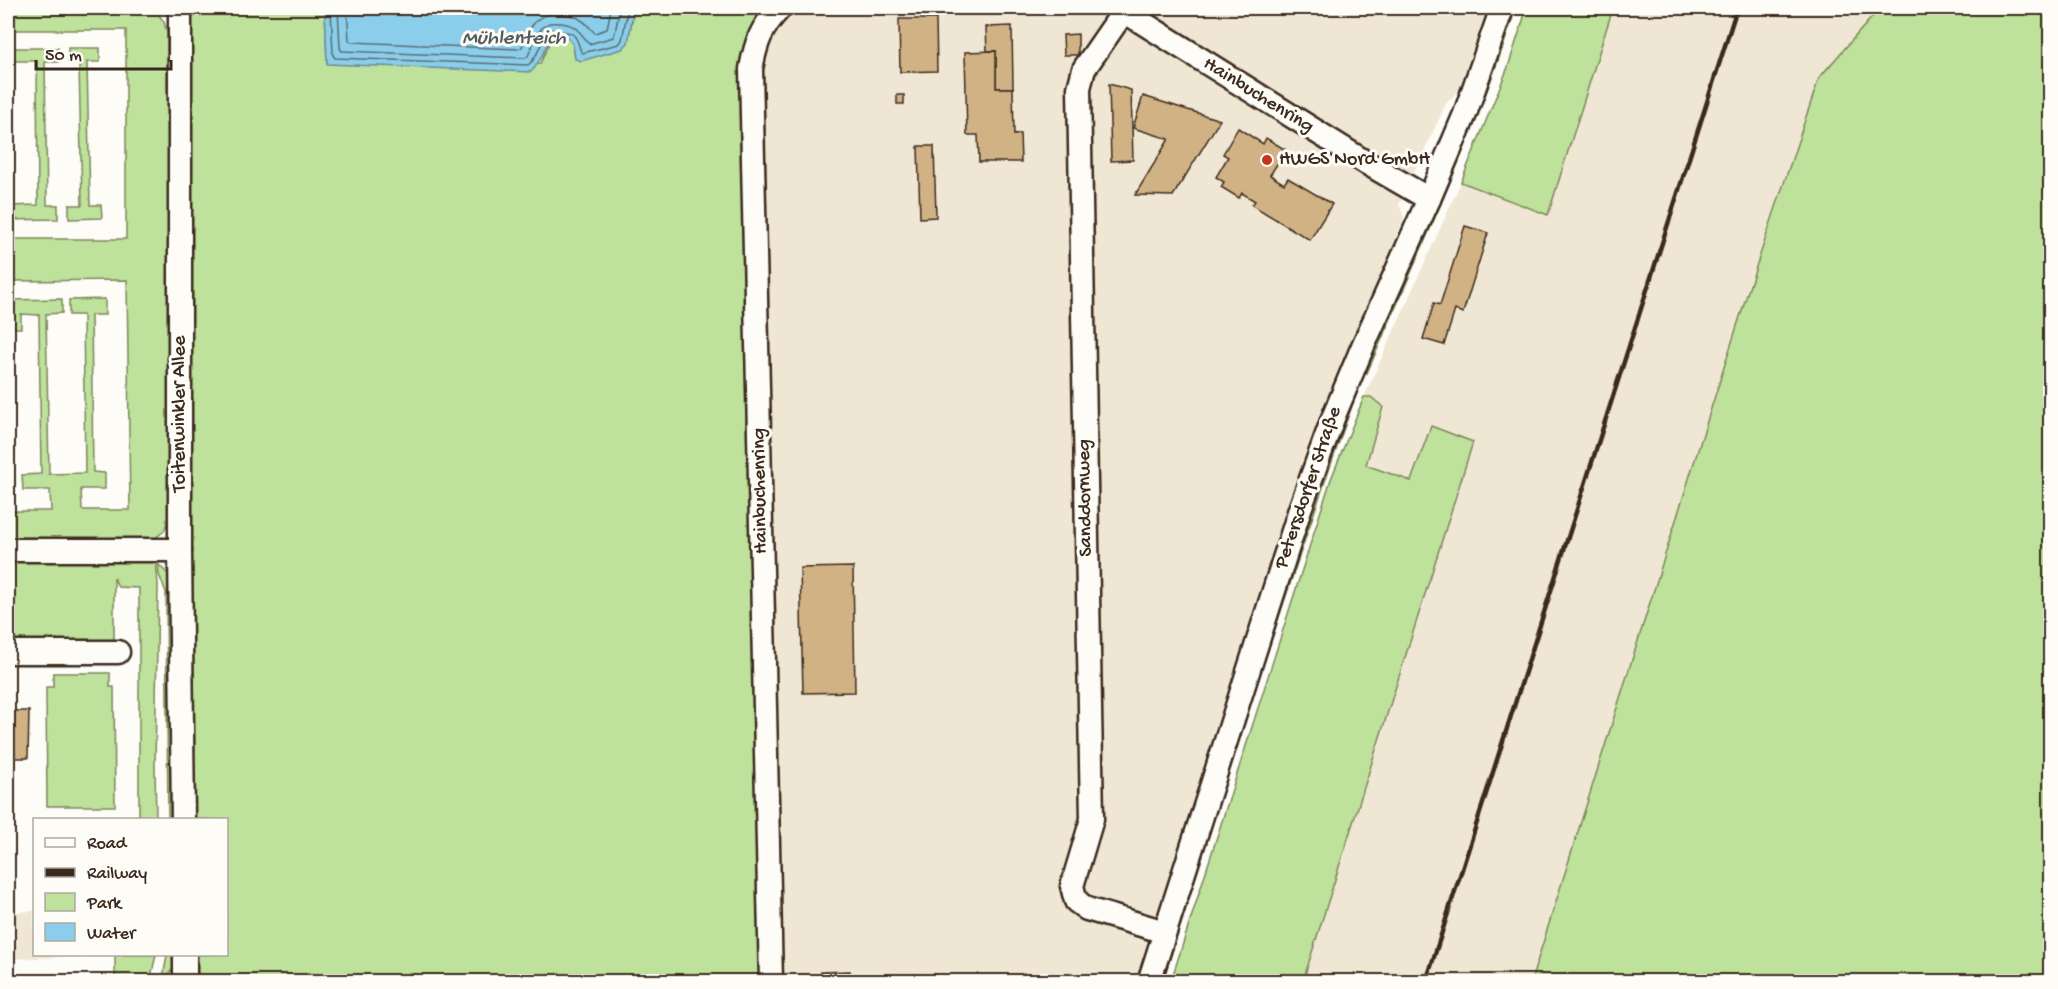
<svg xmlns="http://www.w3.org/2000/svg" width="2058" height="989" viewBox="0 0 2058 989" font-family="'Gochi Hand',sans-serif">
<rect width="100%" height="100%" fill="#fdfcf7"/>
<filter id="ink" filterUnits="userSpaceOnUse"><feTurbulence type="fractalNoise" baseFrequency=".0167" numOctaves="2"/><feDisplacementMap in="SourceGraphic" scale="12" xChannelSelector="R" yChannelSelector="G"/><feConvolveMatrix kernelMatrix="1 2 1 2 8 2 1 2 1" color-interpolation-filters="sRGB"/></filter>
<g filter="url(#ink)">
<g fill="#f0e6d4">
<polygon points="766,8 1489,8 1463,85 1446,104 1399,204 1404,218 1298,484 1138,981 762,981 741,61 748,33"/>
<polygon points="1613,8 1880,8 1819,78 1748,291 1531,981 1303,982 1472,442 1431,426 1411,481 1365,465 1383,407 1371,397 1364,397 1461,182 1548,214"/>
<polygon points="34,911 34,954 103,954 103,956 8,959 8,920 15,920 15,912"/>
</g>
<g fill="#bee19b" stroke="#7c865c" stroke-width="1.5">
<polygon points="8,8 154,8 164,22 167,33 170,515 164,531 154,539 8,537 8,511 51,511 50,490 23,490 22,475 41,474 39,315 21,314 21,328 8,328 8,300 62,299 62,313 46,314 49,474 85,473 83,315 69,315 69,300 105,299 105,315 91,315 93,472 105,473 105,489 81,489 82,510 130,510 127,280 8,281 8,239 126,239 126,30 8,30"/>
<polygon points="186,8 325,8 327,63 540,64 552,36 568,37 573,44 575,58 628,43 634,8 766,8 748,33 741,61 762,981 195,981 194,955 226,954 226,820 193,819"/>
<path d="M 1509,8 L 1516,8 C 1476,133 1419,252 1367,373 L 1364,366 Z"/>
<polygon points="1527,8 1613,8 1548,215 1461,182 1508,67"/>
<polygon points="1880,8 2050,8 2050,981 1531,981 1748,291 1819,78"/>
<polygon points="8,48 58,48 58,62 45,62 47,205 58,205 58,219 8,220 8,206 38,205 37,61 8,61"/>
<polygon points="68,48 100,48 100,62 87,62 90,205 101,205 102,218 69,219 69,205 82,205 79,63 68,62"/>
<path d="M 1356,395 C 1285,588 1225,785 1163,981 L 1159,982 L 1322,475 L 1349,399 Z"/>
<polygon points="1364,397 1371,397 1383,407 1366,465 1411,481 1431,426 1473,442 1303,981 1171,981 1331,479"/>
<polygon points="8,550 155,550 158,585 155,767 156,819 139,819 139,588 118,587 114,578 114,648 8,649"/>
<polygon points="158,564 170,576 175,819 168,819 166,592 159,575"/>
<polygon points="53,673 110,673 110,687 114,687 115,806 47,806 46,687 53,687"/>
<polygon points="115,955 156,955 150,981 115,981"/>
<path d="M 167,955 L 176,955 C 176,966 172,972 163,978 Z"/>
</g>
<path fill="#8aceeb" stroke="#6a8c99" stroke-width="1.5" d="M 325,8 L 634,8 L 628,43 L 622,49 L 581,61 L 575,59 L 573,44 L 568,38 L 552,36 C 543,48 543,60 531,72 L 327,64 Z"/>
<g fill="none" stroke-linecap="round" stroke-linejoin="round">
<g stroke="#5b6c70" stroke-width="1.5">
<path d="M 331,8 L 333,55 L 335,58 L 528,65 C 540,57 539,39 551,30 L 572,33 C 580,41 578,48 582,53 L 619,44 L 622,40 L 628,8"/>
<path d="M 338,8 L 340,48 L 342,51 L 525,58 L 528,56 L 537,34 L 543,27 L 549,23 C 572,21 577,27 589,44 L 614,37 L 620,8"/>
<path d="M 347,8 L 349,40 L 351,42 L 519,49 L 522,47 C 531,24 536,12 563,14 C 570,15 576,15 581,20 C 587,23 590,29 595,33 L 607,29 L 611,8"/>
</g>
</g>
<g fill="#d0b284" stroke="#3b2a1e" stroke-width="1.5">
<polygon points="899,19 936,19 937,71 900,72"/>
<polygon points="1012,26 1013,88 996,88 996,51 987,51 986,27"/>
<polygon points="1078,34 1078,55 1064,55 1063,35"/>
<polygon points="996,51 996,88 1013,88 1014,135 1020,134 1021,162 979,162 978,135 967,135 965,52"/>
<polygon points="1109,84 1131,90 1133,160 1111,161"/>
<rect x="897" y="95" width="7" height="9"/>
<polygon points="1143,96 1220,120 1173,196 1135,195 1169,139 1133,128"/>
<polygon points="1238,128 1263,144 1266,138 1286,150 1270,175 1284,184 1288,178 1332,204 1310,240 1252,205 1255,201 1242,193 1239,198 1221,187 1224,182 1216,177 1228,157 1223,154"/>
<polygon points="918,146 934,146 936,217 920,218"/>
<polygon points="1465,226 1488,233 1463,313 1455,310 1444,345 1423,339 1434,303 1440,305"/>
<polygon points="853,567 855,692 803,693 800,568"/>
<polygon points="8,711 29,711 28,758 8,758"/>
<polygon points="850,971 851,982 822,982 821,972"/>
</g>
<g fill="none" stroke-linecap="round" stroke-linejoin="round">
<defs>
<g id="minor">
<polyline points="180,8 180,550 183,820"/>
<polyline points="1119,8 1365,162 1429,199"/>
<polyline points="1124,11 1084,69 1079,88 1092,819 1072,886 1076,901 1087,909 1165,932"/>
<polyline points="8,550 180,550"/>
<polyline points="8,652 118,652"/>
<polyline points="185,954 185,982"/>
<path d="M 771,982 L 751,69 C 756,42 761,28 780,8"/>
<polyline points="1149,982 1300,509 1333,418 1363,346 1429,199 1465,114 1502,8"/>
</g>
</defs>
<use href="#minor" stroke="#3b2a1e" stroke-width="27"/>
<use href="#minor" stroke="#fdfcf7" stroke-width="22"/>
<polyline stroke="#3b2a1e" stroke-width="4.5" points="1426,982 1737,8"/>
</g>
</g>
<circle fill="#c8321e" stroke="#fdfcf7" stroke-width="2" cx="1267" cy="160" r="6"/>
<g text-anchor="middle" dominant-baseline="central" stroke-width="6" stroke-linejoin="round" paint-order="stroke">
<g font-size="20" fill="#3b2a1e" stroke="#fdfcf7">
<text transform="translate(1258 96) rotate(32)">Hainbuchenring</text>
<text transform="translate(180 414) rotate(-90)">Toitenwinkler Allee</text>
<text transform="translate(1309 488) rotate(-71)">Petersdorfer Straße</text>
<text transform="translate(761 491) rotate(-91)">Hainbuchenring</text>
<text transform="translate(1086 498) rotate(-91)">Sanddornweg</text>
</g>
<g font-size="20" fill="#3b2a1e" stroke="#fdfcf7" text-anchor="start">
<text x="1279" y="160">HWGS Nord GmbH</text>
</g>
<g font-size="21" font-style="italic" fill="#535b5c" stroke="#fdfcf7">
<text x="514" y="39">Mühlenteich</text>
</g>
</g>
<rect width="2058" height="989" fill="none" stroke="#fdfcf7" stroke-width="30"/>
<rect x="15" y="15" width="2028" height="959" fill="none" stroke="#3b2a1e" stroke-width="2" filter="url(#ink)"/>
<rect x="33" y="818" width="195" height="138" fill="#fdfcf7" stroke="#afa8a0" stroke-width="1.5"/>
<rect x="45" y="838" width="30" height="9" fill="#fdfcf7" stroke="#afa8a0" stroke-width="1.5"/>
<text x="87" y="848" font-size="18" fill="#3b2a1e">Road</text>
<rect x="45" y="868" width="30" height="9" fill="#3b2a1e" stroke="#afa8a0" stroke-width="1.5"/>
<text x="87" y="878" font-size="18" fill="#3b2a1e">Railway</text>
<rect x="45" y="893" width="30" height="18" fill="#bee19b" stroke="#afa8a0" stroke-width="1.5"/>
<text x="87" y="908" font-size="18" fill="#3b2a1e">Park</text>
<rect x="45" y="923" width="30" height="18" fill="#8aceeb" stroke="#afa8a0" stroke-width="1.5"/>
<text x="87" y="938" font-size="18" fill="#3b2a1e">Water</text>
<path d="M36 60v9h135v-9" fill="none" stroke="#3b2a1e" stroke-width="3"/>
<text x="45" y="60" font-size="18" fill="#3b2a1e" stroke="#fdfcf7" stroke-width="4.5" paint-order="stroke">50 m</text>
</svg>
